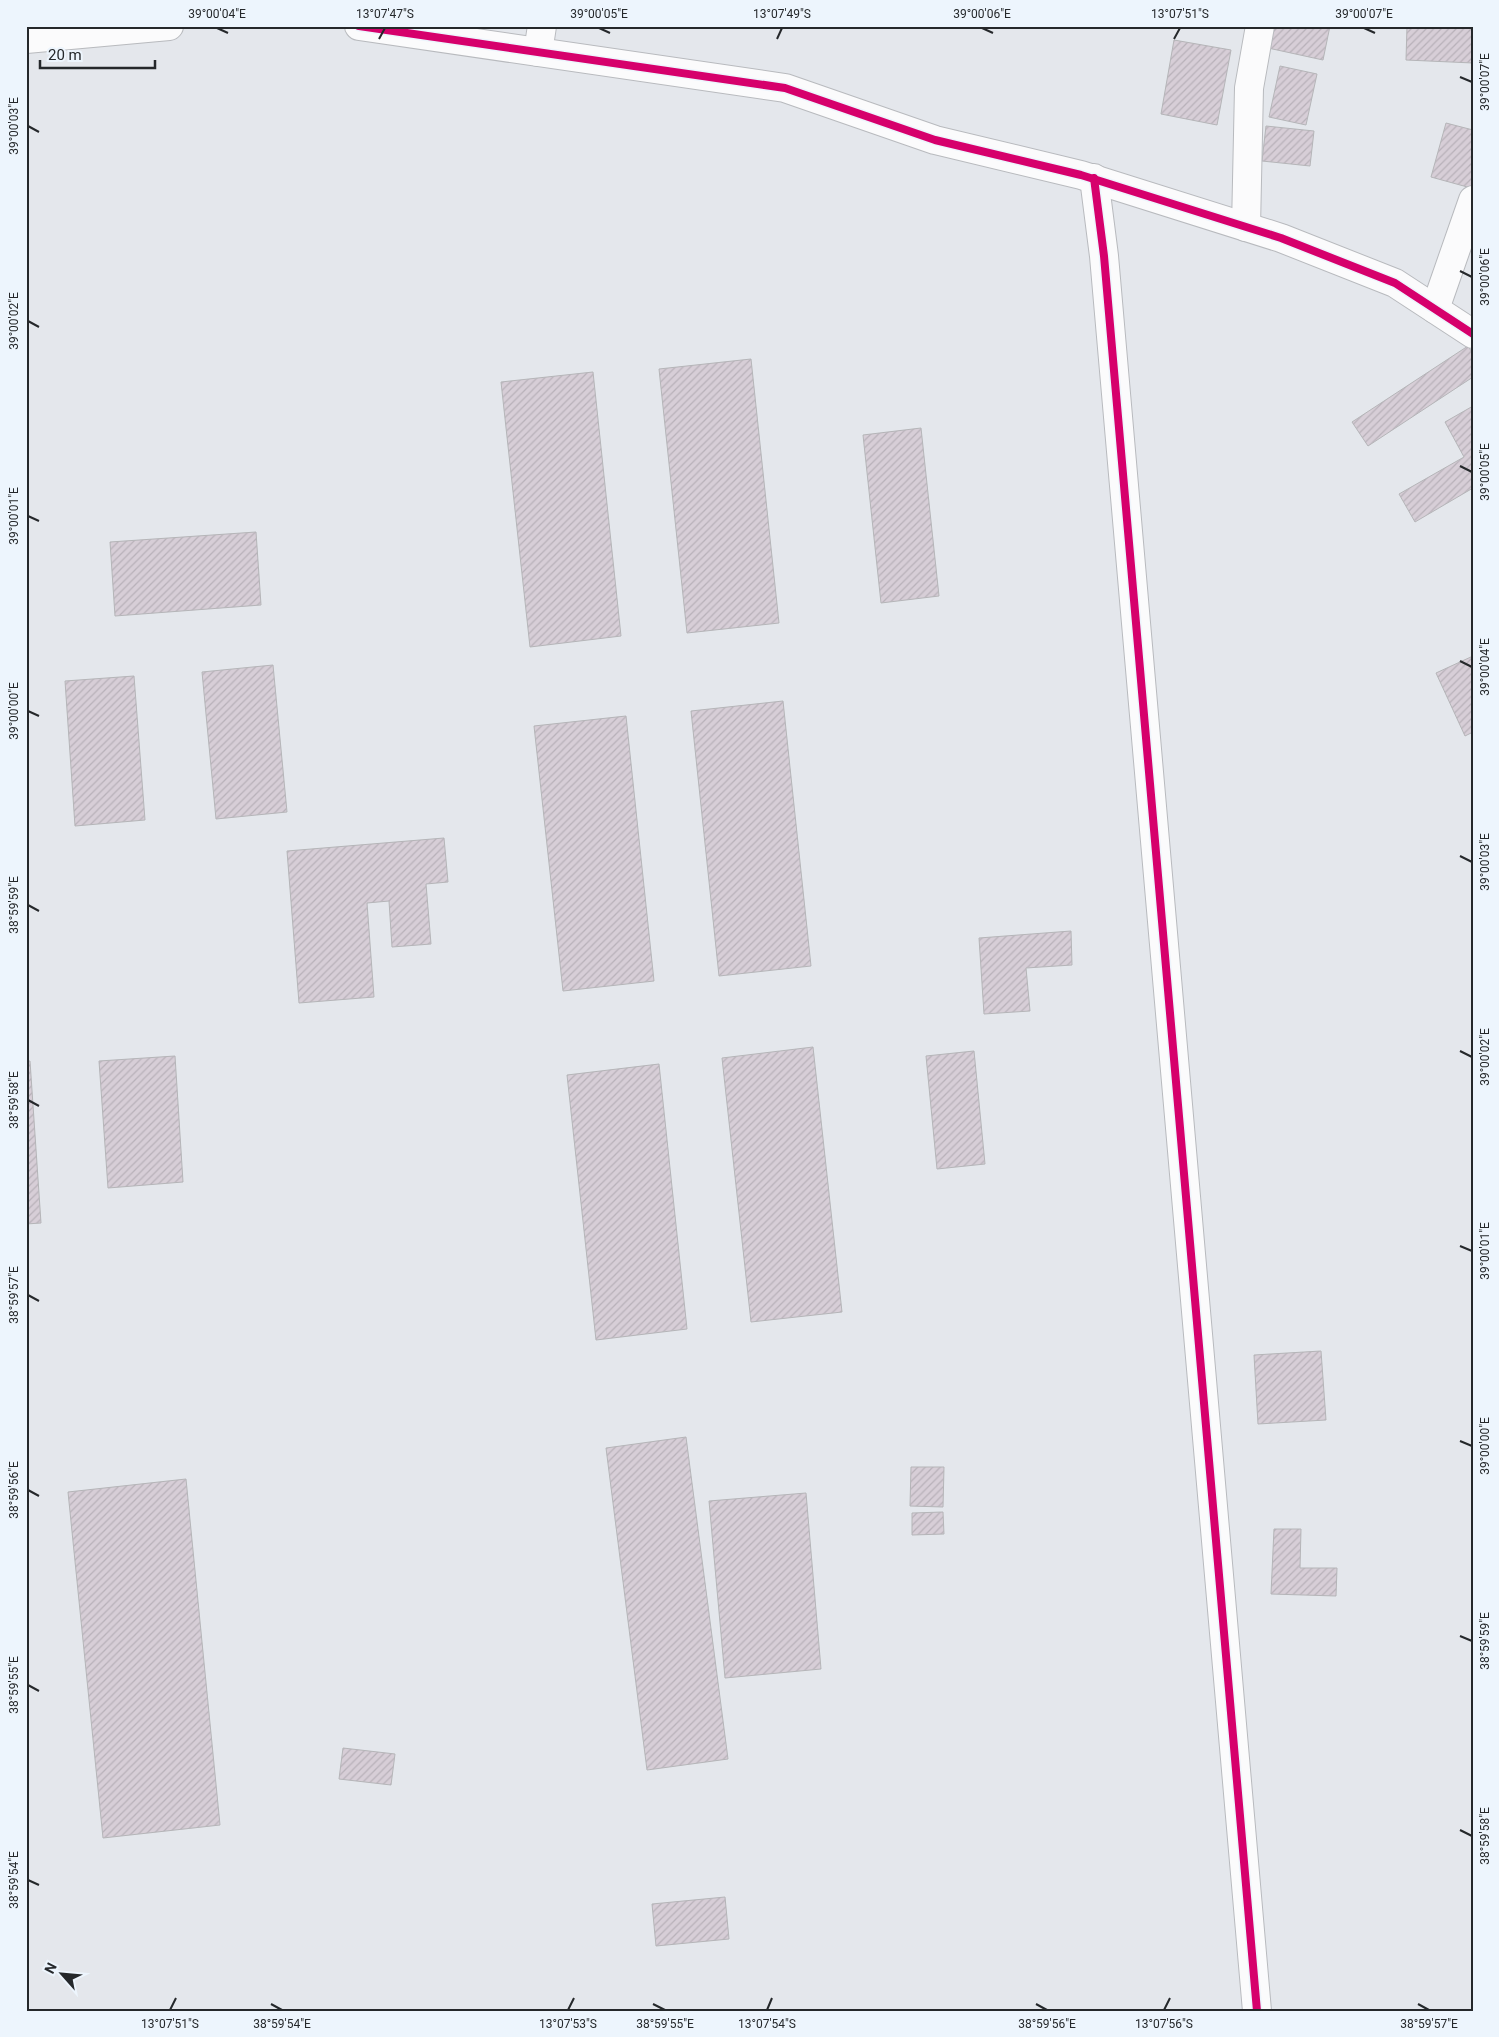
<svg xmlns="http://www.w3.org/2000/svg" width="1499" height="2037" viewBox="0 0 1499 2037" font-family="Roboto,sans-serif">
<defs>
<pattern id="building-hatch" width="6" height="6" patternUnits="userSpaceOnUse" patternTransform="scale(1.25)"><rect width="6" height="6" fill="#d7ced7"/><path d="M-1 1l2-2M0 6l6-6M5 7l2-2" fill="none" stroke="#b8b1b9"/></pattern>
</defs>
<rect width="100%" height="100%" fill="#e4e7ec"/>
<g fill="url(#building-hatch)" stroke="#b5b5b8">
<polygon points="1273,26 1330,26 1323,60 1268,48"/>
<polygon points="1407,26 1473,26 1473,63 1406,60"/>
<polygon points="1174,40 1231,50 1217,125 1161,114"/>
<polygon points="1280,66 1317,74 1306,125 1269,117"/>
<polygon points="1446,123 1473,130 1473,181 1471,188 1431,177"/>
<polygon points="1266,126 1314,131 1310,166 1262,161"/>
<polygon points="1468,346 1473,354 1473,377 1368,446 1352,422"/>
<polygon points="751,359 779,623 687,633 659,369"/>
<polygon points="593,372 621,636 530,647 501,382"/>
<polygon points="1473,406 1473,488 1415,522 1399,494 1464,457 1445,422"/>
<polygon points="921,428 939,596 881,603 863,435"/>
<polygon points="256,532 261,605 115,616 110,542"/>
<polygon points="1473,656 1473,732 1465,736 1436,673"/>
<polygon points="273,665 287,812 216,819 202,672"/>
<polygon points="134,676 145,820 75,826 65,681"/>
<polygon points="783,701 811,966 719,976 691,711"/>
<polygon points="626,716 654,981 563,991 534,726"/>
<polygon points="444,838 448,882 426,884 431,944 392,947 389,901 367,903 374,997 299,1003 287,851"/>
<polygon points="1071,931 1072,965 1026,968 1030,1011 984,1014 979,938"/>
<polygon points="813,1047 842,1312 751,1322 722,1058"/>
<polygon points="974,1051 985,1164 937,1169 926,1056"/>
<polygon points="175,1056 183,1182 108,1188 99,1061"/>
<polygon points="26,1061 30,1061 41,1223 26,1224"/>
<polygon points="659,1064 687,1329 596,1340 567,1075"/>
<polygon points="1321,1351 1326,1420 1258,1424 1254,1355"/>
<polygon points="686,1437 728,1759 647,1770 606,1448"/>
<polygon points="911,1467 944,1467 943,1507 910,1506"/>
<polygon points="186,1479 220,1825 103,1838 68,1492"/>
<polygon points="806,1493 821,1669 725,1678 709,1501"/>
<polygon points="943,1512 944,1534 912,1535 912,1513"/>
<polygon points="1274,1529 1301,1529 1300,1568 1337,1568 1336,1596 1271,1594"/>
<polygon points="343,1748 395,1754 391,1785 339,1779"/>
<polygon points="725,1897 729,1939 656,1946 652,1904"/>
</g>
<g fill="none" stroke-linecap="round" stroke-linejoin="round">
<defs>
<g id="minor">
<polyline points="359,26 785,88 935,140 1081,175 1281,238 1395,283 1473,334"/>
<polyline points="26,39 169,26"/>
<polyline points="538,52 542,26"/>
<polyline points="1094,178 1104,256 1257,2011"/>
<polyline points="1246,227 1249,88 1260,26"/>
<polyline points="1435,309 1473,200"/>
</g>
</defs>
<use href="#minor" stroke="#b8babe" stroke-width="30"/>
<use href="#minor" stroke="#fbfbfc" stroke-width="28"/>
<defs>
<g id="cycleway">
<polyline points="359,26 785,88 935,140 1081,175 1281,238 1395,283 1473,334"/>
<polyline points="1094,178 1104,256 1257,2011"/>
</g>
</defs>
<use href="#cycleway" stroke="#edf5fd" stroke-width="11"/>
<use href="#cycleway" stroke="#d6006c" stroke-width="8"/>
</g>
<path fill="none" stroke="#25282b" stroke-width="2" d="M 217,28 L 228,33M 599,28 L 610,33M 982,28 L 993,33M 1364,28 L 1375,33M 379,39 L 385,28M 777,39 L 782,28M 1174,39 L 1180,28M 1460,77 L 1472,82M 28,126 L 39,132M 1460,271 L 1472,277M 28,321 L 39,327M 1460,466 L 1472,472M 28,516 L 39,521M 1460,661 L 1472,667M 28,711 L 39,716M 1460,856 L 1472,862M 28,905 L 39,911M 1460,1051 L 1472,1057M 28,1100 L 39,1106M 1460,1246 L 1472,1251M 28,1295 L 39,1301M 1460,1441 L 1472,1446M 28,1490 L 39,1496M 1460,1636 L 1472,1641M 28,1685 L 39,1691M 1460,1830 L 1472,1836M 28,1880 L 39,1885M 271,2004 L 282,2010M 653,2004 L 665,2010M 1036,2004 L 1047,2010M 1418,2004 L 1429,2010M 170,2010 L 176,1998M 568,2010 L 574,1998M 767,2010 L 772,1998M 1164,2010 L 1170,1998"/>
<rect width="1499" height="2037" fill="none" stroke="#edf5fd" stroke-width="55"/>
<g transform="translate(62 1974) rotate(297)" stroke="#edf5fd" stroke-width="4" paint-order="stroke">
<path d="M0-4L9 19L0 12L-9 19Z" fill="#25282b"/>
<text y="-8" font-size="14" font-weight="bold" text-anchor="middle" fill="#25282b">N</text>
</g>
<path d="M40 60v8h115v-8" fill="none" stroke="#25282b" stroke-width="2.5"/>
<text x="48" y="60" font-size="15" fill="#25282b" stroke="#edf5fd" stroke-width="4" paint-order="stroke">20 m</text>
<rect x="28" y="28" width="1444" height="1982" fill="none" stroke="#25282b" stroke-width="2"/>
<g font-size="12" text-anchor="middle" fill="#25282b">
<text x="217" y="18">39°00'04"E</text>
<text x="385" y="18">13°07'47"S</text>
<text x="599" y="18">39°00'05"E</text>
<text x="782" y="18">13°07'49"S</text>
<text x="982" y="18">39°00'06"E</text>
<text x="1180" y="18">13°07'51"S</text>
<text x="1364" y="18">39°00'07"E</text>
<text transform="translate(1485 82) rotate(-90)" y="4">39°00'07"E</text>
<text transform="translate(14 126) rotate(-90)" y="4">39°00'03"E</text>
<text transform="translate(1485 277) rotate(-90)" y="4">39°00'06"E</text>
<text transform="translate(14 321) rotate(-90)" y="4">39°00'02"E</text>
<text transform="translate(1485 472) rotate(-90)" y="4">39°00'05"E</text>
<text transform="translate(14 516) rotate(-90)" y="4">39°00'01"E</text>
<text transform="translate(1485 667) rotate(-90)" y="4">39°00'04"E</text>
<text transform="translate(14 711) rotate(-90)" y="4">39°00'00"E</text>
<text transform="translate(1485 862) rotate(-90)" y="4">39°00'03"E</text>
<text transform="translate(14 905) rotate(-90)" y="4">38°59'59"E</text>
<text transform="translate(1485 1057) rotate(-90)" y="4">39°00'02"E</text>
<text transform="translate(14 1100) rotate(-90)" y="4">38°59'58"E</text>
<text transform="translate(1485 1251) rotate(-90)" y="4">39°00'01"E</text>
<text transform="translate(14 1295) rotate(-90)" y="4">38°59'57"E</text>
<text transform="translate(1485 1446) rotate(-90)" y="4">39°00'00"E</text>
<text transform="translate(14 1490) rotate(-90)" y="4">38°59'56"E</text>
<text transform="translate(1485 1641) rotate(-90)" y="4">38°59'59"E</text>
<text transform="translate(14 1685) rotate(-90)" y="4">38°59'55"E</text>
<text transform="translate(1485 1836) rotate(-90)" y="4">38°59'58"E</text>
<text transform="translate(14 1880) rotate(-90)" y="4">38°59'54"E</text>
<text x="170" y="2028">13°07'51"S</text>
<text x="282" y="2028">38°59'54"E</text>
<text x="568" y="2028">13°07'53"S</text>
<text x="665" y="2028">38°59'55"E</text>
<text x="767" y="2028">13°07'54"S</text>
<text x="1047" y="2028">38°59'56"E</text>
<text x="1164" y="2028">13°07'56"S</text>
<text x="1429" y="2028">38°59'57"E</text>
</g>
</svg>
